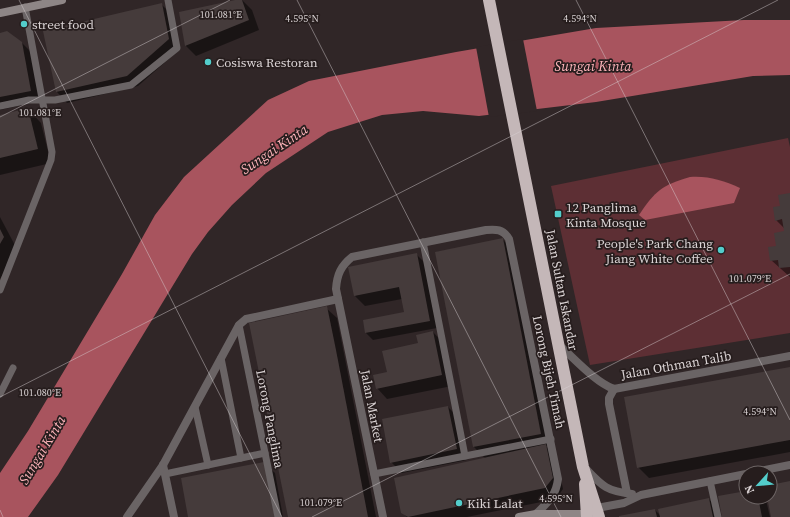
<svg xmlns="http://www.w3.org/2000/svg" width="790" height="517" viewBox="0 0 790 517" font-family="'Source Serif 4',serif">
<rect width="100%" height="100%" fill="#302627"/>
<polygon fill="#5d2f34" points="788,138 790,147 790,333 590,365 551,186"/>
<g fill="#a8545e">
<polygon points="744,20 790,20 790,75 753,76 596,102 479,116 423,111 382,115 328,132 266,173 232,205 208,232 192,254 58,475 28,517 0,517 0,473 28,431 122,274 155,215 184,177 268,100 309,81 456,52 596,28"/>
<path d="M 690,177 C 710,176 721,180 740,188 L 734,203 L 645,220 L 639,215 C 655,191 662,185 690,177 Z"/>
</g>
<polygon fill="#302627" points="523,39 537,111 489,117 476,47"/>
<g fill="#0007">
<polygon points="242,0 252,10 259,30 196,56 186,46 180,13"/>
<polygon points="161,4 172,15 179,50 138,86 67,103 57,92 44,32"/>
<polygon points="0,34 21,42 32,53 40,101 0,110"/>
<polygon points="28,109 41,123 51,163 0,175 0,116"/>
<polygon points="790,194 790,277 771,260 785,232 785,229 776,220 781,207"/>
<polygon points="0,217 18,251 0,279"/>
<polygon points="503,240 514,250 551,445 546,446 556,456 563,489 556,499 467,517 407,517 402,512 486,459 474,447 437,252"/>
<polygon points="417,255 427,265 437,328 373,340 366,333 364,321 406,313 402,299 365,306 355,296"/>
<polygon points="326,308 337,318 376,517 289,517"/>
<polygon points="433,332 443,343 452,386 387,399 377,388 388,373"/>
<polygon points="790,368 790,452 649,478 638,467"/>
<polygon points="448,407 459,418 467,460 402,473 391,462"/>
<polygon points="264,463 275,473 283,517 189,517"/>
<polygon points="746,492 746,497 763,497 766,500 770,517 723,517"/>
<polygon points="709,499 719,510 720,517 620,517 655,510 661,516"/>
</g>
<g fill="#453b3b">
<polygon points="235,0 242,0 249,20 185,46 179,12"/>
<polygon points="162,3 169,39 127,76 56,92 43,31"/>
<polygon points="7,31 22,42 31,91 0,97 0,33"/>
<polygon points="28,108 38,149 0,158 0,115"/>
<polygon points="790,193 790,267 779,268 778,260 770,261 768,247 776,246 774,233 784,231 782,219 775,221 773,207 780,206 778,195"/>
<polygon points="0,229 4,237 0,244"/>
<polygon points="503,238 541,434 473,447 435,252"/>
<polygon points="417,253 430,321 365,333 363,320 404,312 399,287 354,296 348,267"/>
<polygon points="327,306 336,350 368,517 288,517 249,323"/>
<polygon points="433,331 442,375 376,389 373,375 387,372 382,351 418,343 416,335"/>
<polygon points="790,367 790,440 637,468 624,397"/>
<polygon points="448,406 457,449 390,463 382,419"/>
<polygon points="546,444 553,478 545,488 408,517 401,513 394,478"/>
<polygon points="264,462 275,517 188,517 181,478"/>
<polygon points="790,481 790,517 771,517 767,497 770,497 770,485"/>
<polygon points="746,491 746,497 758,497 762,517 722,517 718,496"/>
<polygon points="709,498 713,517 660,517 658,509"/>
<polygon points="655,509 657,517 619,517 619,516"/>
</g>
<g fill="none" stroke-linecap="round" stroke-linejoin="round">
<g stroke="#6a6465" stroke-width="7">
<polyline points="0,106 29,100 55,100 131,85 177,48 168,0"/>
<polyline points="423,242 465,456"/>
<polyline points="0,290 51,160 52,152 25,7"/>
<polyline points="239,325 278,517"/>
<polyline points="221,358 241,458"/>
<polyline points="0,394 13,368"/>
<polyline points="195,407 208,465"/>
<polyline points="165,474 265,453"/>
<polyline points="374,474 551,439"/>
<polyline points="710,481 718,517"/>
</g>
<g stroke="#6a6465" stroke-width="8">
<path d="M 558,344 C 574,358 595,382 614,389 L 790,356"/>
<polyline points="614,389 609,398 609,404 627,493"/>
<polyline points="163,465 174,517"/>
<path d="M 586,469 C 603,487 607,491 632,494"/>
<polyline points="749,473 790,465"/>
<polyline points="597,508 624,503 641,495 746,474"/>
<polyline points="127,517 163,465 239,325 246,319 338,299"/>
<path d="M 383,517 L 336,289 C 337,274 341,266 352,257 L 486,230 C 496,229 503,229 509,239 L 558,479 C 556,496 548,502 536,514"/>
</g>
<g stroke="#8e8686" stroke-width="8">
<polyline points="0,13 62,0"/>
<polyline points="519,517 536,514 587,514"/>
</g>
<g stroke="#c4b7b8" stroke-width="12">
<polyline points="489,0 583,467 599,517"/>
<polyline points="585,484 587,517"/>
</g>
</g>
<path fill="none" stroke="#dad3d4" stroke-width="1" stroke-opacity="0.45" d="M 19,0 L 282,517M 297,0 L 561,517M 576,0 L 790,420M 0,117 L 230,0M 0,397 L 778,0M 0,510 L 3,517M 312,517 L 790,274"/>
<g fill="#53cdcb" stroke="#261d1d" stroke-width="1.5">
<circle cx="24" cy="24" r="4"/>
<circle cx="208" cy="62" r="4"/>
<rect x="554" y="210" width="8" height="8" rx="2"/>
<circle cx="721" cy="250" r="4"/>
<circle cx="459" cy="503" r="4"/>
</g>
<g text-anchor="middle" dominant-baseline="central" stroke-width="3.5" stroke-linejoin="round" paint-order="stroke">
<g font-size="13" fill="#dad3d4" stroke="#261d1d" text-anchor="start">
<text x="32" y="24">street food</text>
<text x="216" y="62">Cosiswa Restoran</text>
<text x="566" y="207">12 Panglima<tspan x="566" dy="15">Kinta Mosque</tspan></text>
<text x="713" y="243" text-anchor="end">People's Park Chang<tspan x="713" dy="15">Jiang White Coffee</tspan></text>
<text x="467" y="503">Kiki Lalat</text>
</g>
<g font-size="13" fill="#dad3d4" stroke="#261d1d">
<text transform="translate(562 290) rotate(79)">Jalan Sultan Iskandar</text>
<text transform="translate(676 365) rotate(-10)">Jalan Othman Talib</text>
<text transform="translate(549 372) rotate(78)">Lorong Bijeh Timah</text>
<text transform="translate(372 406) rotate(79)">Jalan Market</text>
<text transform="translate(270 419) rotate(79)">Lorong Panglima</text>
</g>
<g font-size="14" font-style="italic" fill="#fcb3b9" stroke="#261d1d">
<text x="593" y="66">Sungai Kinta</text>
<text transform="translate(274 149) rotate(-34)">Sungai Kinta</text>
<text transform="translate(42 450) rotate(-59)">Sungai Kinta</text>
</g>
</g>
<g font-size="10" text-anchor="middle" fill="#dad3d4" stroke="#261d1d" stroke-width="3.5" stroke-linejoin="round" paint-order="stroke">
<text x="221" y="18">101.081°E</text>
<text x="302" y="22">4.595°N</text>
<text x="580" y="22">4.594°N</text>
<text x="40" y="116">101.081°E</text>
<text x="750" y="282">101.079°E</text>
<text x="40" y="396">101.080°E</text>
<text x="760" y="415">4.594°N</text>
<text x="556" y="502">4.595°N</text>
<text x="321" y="506">101.079°E</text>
</g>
<g transform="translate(758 485) rotate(243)"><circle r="19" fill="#261d1d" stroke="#6e6666"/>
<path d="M0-3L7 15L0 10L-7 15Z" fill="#53cdcb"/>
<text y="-6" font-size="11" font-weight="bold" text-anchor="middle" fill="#dad3d4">N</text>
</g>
</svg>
